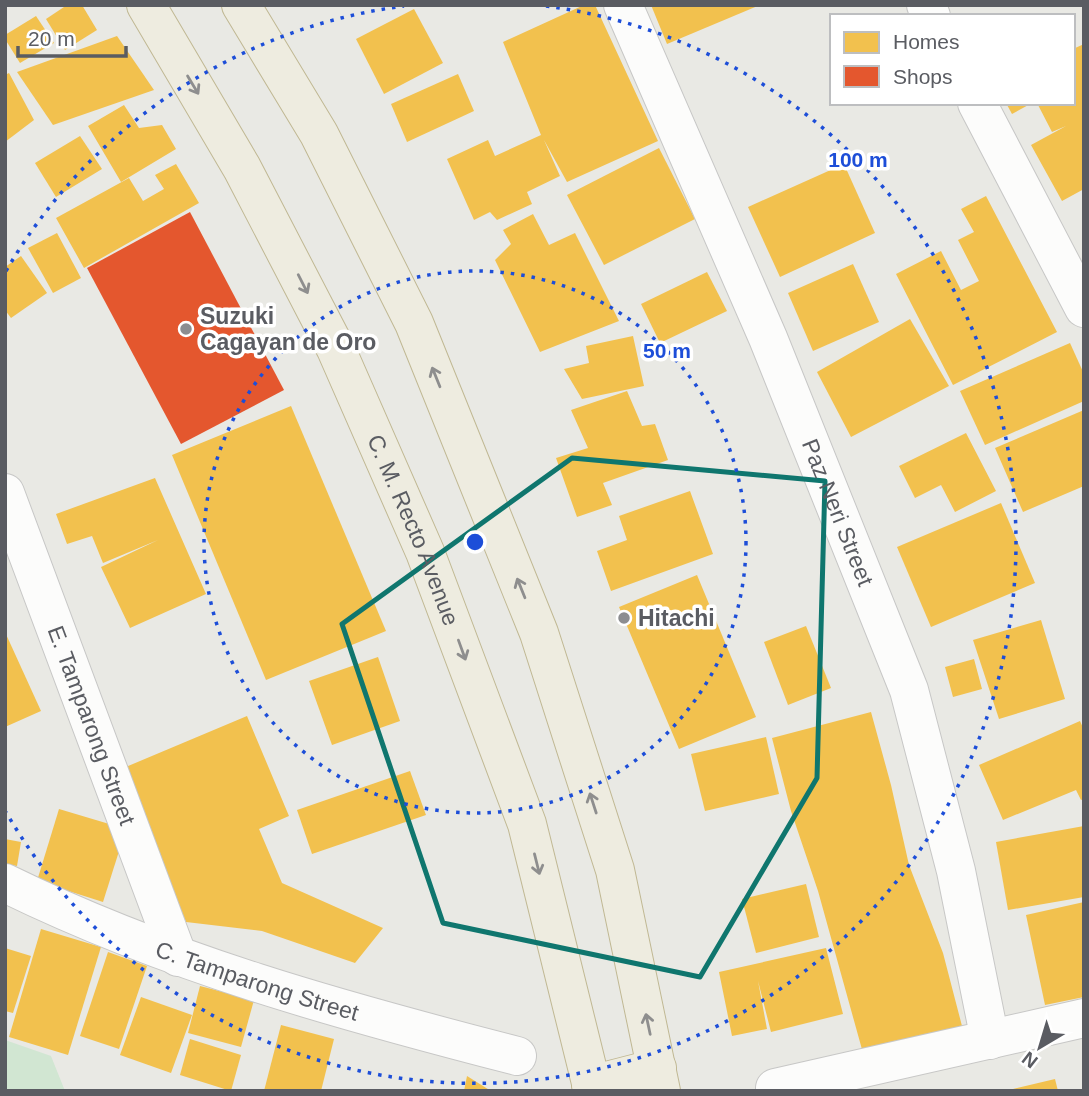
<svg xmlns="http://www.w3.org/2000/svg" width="1089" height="1096" viewBox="0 0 1089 1096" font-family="Arial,sans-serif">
<rect width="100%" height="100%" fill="#e9e9e4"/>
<polygon fill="#d1e6d2" points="5,1040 51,1056 65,1091 5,1091"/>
<g fill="#f2c14e">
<polygon points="67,5 82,5 97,30 65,50 46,19"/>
<polygon points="584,5 595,5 658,141 567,182 544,140 560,176 527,192 532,204 497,220 490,212 474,220 447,159 488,140 495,156 541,135 503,42"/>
<polygon points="651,5 760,5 667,44"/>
<polygon points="414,9 443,63 384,94 356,39"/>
<polygon points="36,16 54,43 20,63 5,39 5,35"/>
<polygon points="117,36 154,90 53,125 17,72"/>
<polygon points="1084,44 1084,189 1062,201 1031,145 1066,126 1052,132 1037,103 1073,103 1073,49"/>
<polygon points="9,73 34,120 5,142 5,75"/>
<polygon points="458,74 474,111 407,142 391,104"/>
<polygon points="1006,103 1032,103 1012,114"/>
<polygon points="124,105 139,128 162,125 176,149 121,182 88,126"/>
<polygon points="80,136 102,169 56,197 35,163"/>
<polygon points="659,148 695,219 604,265 567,195"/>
<polygon points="176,164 199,203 84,268 56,218 129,178 143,201 164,189 155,175"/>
<polygon points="844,164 875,233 780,277 748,207"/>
<polygon points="986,196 1057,332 953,385 896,274 941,251 961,290 979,281 958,240 974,232 961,209"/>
<polygon points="533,214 549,245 575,233 619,321 540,352 495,260 511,244 503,230"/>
<polygon points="57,233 81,278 53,293 28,248"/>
<polygon points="21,256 47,293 11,318 5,310 5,267"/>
<polygon points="853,264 879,322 813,351 788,293"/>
<polygon points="707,272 727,311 660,343 641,304"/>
<polygon points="910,319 949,386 851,437 817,372"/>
<polygon points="633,336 644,386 582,399 564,369 589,363 586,346"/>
<polygon points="1070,343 1084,374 1084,401 985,445 960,391"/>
<polygon points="627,391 642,426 655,424 668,460 603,483 612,505 577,517 556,458 588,448 571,410"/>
<polygon points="291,406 386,631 266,680 172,455"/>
<polygon points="1084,410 1084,486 1023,512 995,448"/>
<polygon points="966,433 996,491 955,512 941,485 915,498 899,466"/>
<polygon points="155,478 206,594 130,628 101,567 158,540 103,563 92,536 67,544 56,514"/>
<polygon points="690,491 713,554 611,591 597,551 627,540 619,516"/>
<polygon points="1001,503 1035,583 931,627 897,547"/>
<polygon points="697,575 756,717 679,749 619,607"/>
<polygon points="1041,620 1065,699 999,719 973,640"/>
<polygon points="806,626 831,688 788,705 764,642"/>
<polygon points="5,632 41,711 5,727"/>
<polygon points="378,657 400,721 332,745 309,681"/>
<polygon points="974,659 982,689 953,697 945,667"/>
<polygon points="871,712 891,785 909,865 943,953 962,1026 863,1053 818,891 791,811 772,738"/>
<polygon points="247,716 289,816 259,829 282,883 383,928 355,963 262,931 186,922 121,769"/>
<polygon points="1080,721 1084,730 1084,799 1081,800 1076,790 1003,820 979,765"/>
<polygon points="766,737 779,794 705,811 691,754"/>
<polygon points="410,771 426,815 312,854 297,810"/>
<polygon points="59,809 126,829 103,902 37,881"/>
<polygon points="1084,826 1084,897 1008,910 996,842"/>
<polygon points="5,839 21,842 17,866 5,864"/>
<polygon points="806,884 819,937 756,953 742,899"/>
<polygon points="1084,902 1084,997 1045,1005 1026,915"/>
<polygon points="41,929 101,947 68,1055 9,1037"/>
<polygon points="5,948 31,956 13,1013 5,1011"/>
<polygon points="826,948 843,1014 771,1032 758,981 767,1029 732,1036 719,972"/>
<polygon points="108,952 147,966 119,1049 80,1036"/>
<polygon points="200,986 254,1000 241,1047 188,1033"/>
<polygon points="141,997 192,1015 171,1073 120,1055"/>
<polygon points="281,1025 334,1039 321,1091 264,1091"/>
<polygon points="190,1039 241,1055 231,1091 180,1075"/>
<polygon points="467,1076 491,1091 464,1091"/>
<polygon points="1055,1079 1058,1091 1009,1091 1009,1090"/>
</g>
<polygon fill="#e4572e" points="190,212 284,390 181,444 87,268"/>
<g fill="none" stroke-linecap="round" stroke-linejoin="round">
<defs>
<g id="minor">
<path id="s1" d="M 623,5 L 768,338 L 909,690 L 956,871 L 990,1040"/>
<polyline points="926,5 931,16"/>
<polyline points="977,103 1084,308"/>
<path id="s2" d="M 5,493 L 178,957"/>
<path id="s3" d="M 5,883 C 168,963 342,1011 517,1056"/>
<polyline points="775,1088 1084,1018"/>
</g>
<g id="highway">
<path id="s4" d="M 146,5 L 242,168 L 336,349 L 425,552 L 527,824 L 593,1091"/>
<polyline points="241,5 319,134 414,323 539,633 615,870 661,1091"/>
<polyline points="591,1085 657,1068"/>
</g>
</defs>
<use href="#minor" stroke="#c7c7c6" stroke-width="40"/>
<use href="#highway" stroke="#c0b893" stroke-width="40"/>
<use href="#minor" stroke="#fcfcfb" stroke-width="38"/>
<use href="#highway" stroke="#eeece0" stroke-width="38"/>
</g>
<defs><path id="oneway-shaft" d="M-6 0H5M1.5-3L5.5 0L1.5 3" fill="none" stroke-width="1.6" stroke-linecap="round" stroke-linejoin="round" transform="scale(1.75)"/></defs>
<g stroke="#8e8e8e">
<use href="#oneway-shaft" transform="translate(193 85) rotate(59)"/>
<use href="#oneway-shaft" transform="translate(303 284) rotate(63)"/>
<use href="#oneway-shaft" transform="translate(436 377) rotate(-112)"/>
<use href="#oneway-shaft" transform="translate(521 588) rotate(-112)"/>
<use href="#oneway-shaft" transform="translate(462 650) rotate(70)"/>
<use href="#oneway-shaft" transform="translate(593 803) rotate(-108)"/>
<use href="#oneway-shaft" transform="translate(537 864) rotate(76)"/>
<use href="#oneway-shaft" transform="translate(648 1024) rotate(-102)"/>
</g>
<path fill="none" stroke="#0f766e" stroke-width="5" stroke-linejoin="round" d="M 572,458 L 825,481 L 817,778 L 700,977 L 443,923 L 342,624 Z"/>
<g fill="none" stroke="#1d4ed8" stroke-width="3.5" stroke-dasharray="3.5 7">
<circle cx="475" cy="542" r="271"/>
<path d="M6 271A541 541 0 0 1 404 6M546 6A541 541 0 1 1 6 812"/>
</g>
<g fill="#8c8d90" stroke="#fff" stroke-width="2.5">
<circle cx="186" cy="329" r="7"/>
<circle cx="624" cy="618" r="7"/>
</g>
<g text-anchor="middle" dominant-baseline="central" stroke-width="7" stroke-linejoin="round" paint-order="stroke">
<g font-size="23" font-weight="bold" fill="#5a5c62" stroke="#fff" text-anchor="start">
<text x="200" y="316">Suzuki<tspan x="200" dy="26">Cagayan de Oro</tspan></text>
<text x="638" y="618">Hitachi</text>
</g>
<g font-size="23" fill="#5a5c62" stroke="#fff">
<text stroke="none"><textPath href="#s1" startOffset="551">Paz Neri Street</textPath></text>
<text stroke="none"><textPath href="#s4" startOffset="590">C. M. Recto Avenue</textPath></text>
<text stroke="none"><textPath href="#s2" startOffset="248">E. Tamparong Street</textPath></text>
<text stroke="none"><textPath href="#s3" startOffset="271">C. Tamparong Street</textPath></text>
</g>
</g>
<circle cx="475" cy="542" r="10" fill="#1d4ed8" stroke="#fff" stroke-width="3.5"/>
<g font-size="21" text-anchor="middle" font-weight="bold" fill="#1d4ed8" stroke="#fff" stroke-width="7" stroke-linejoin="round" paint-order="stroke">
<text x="858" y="167">100 m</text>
<text x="667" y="358">50 m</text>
</g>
<rect width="1089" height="1096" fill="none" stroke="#5a5c62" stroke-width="14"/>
<rect x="830" y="14" width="245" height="91" fill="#ffffff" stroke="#bdbec0" stroke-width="2"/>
<rect x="844" y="32" width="35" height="21" fill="#f2c14e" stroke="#bdbec0" stroke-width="2"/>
<text x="893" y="49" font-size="21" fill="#5a5c62">Homes</text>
<rect x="844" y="66" width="35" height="21" fill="#e4572e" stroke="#bdbec0" stroke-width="2"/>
<text x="893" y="84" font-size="21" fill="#5a5c62">Shops</text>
<g transform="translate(1040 1047) rotate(218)" stroke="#ffffff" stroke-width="5" paint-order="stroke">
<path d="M0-5L12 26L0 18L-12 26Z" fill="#5a5c62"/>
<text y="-10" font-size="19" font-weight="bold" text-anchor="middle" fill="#5a5c62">N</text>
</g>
<path d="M18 46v10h108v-10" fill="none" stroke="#5a5c62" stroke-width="3.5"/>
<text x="28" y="46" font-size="21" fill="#5a5c62" stroke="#ffffff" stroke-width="5" paint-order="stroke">20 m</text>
</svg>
